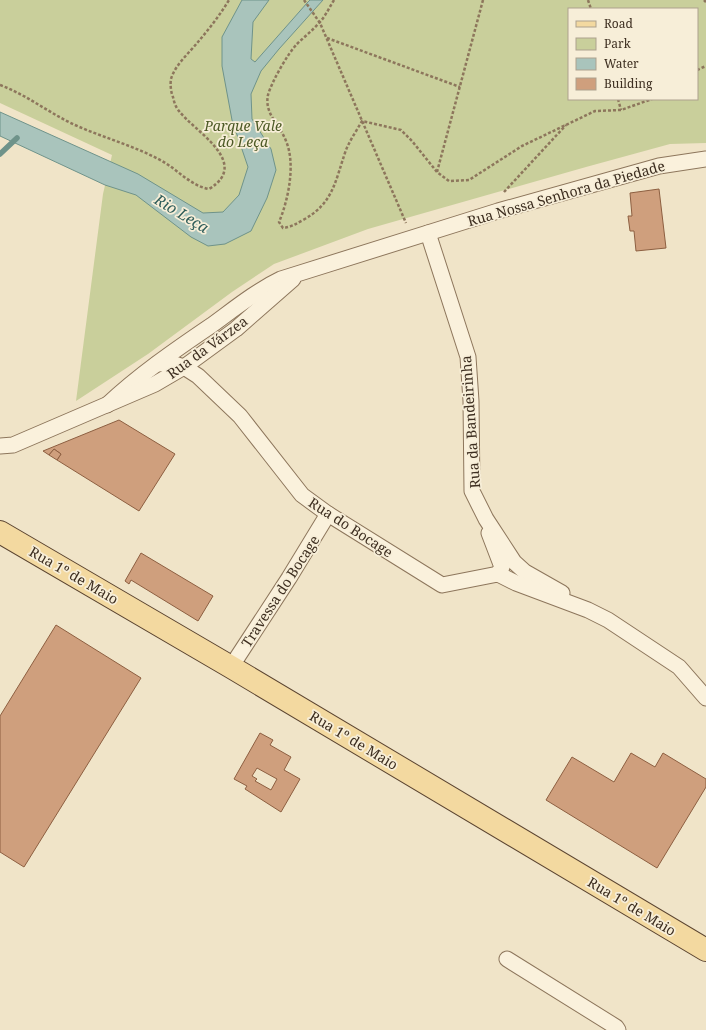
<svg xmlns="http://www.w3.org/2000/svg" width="706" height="1030" viewBox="0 0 706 1030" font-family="'Noto Serif',serif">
<rect width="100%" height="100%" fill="#f0e4c8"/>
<path fill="#c9cf9b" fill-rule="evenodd" d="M 0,0 L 706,0 L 706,143 L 670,144 L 586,167 L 368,229 L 274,264 L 232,292 L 148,354 L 76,401 L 103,194 L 112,155 L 0,103 ZM 569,9 L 697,9 L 697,99 L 569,99 Z"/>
<polygon fill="#a9c4bc" stroke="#6f938a" points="242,0 269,0 253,22 251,59 255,62 307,3 310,0 323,0 279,49 261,71 251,94 252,119 271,149 276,170 267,198 251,231 225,244 208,246 191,237 136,195 105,185 0,136 0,112 138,174 203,213 223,212 239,195 248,167 232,120 222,66 222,37"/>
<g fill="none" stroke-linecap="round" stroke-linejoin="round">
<polyline stroke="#6f938a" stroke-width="5.5" points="0,154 17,138"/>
</g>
<g fill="#cf9f7d" stroke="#8d5f41" fill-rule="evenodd">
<polygon points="659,189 666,248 636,251 634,231 630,231 628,216 632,216 630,193"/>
<polygon points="119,420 175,454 139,511 57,460 61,454 54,449 49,455 43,451"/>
<polygon points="54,449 61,454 57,460 49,455"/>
<polygon points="141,553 213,596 198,621 131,580 129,584 125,581"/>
<polygon points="56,625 141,678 24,867 0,852 0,716"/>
<path d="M 260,733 L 273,740 L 270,745 L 291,757 L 284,770 L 300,779 L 281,812 L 245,789 L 247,786 L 234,779 ZM 257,768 L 277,779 L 271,790 L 255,781 L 257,779 L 252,776 Z"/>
<polygon points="631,753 655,767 663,753 706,779 706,787 657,868 546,800 572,757 614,782"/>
</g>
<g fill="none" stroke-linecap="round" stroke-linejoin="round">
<defs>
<g id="minor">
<polyline points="428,233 468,357 471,401 472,491 486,519 514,562 525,572 562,593"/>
<polyline points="157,364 172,363 184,367 198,376 240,416 302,495 328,514 442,585 498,574 516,583 588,610 608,620 679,667 706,698"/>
<path d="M 107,405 C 139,375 175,350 212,325 C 234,309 256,291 281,279 L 498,211 L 659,166 L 706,159"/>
<polyline points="0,446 13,445 155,384 184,367 236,329 293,279"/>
<polyline points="489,533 502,567 498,574"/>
<polyline points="231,667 289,578 328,514"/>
<polyline points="507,959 616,1027 618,1030"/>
</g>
<polyline id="primary" points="0,532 231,667 706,950"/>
</defs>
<use href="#minor" stroke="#8d765c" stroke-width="17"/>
<use href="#primary" stroke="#5b4430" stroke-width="24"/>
<g stroke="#8d765c" stroke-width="2.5" stroke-dasharray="3 2" stroke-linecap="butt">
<polyline points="304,0 320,23 406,223"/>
<path d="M 334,0 C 329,8 325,17 319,23 C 312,31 304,37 297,44 C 288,53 271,83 268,95 C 264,114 280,125 286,141 C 296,164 288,201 279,222 L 283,228 C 291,227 296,224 303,220 C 334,203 335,181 346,150 C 350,140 357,130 362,121 L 401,130 L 412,141 L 437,172 L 449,181 L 469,180 L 522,146 L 595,111 L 621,110 L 652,99"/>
<polyline points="588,0 591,9"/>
<polyline points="704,0 706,2"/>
<polyline points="327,38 460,87"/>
<polyline points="697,70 706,66"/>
<path d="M 0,85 C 27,95 49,113 75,125 C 104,138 135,146 162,161 C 178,170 191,186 209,189 C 252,163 194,131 179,111 C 176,108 174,102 173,97 C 171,93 170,84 171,79 C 175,65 189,53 198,42 C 209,29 220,15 229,0"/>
<polyline points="618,99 621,110"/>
<polyline points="437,172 483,0"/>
<polyline points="504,192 566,125"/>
</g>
<use href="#minor" stroke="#faf1dc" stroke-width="15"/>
<use href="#primary" stroke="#f3d9a0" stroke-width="22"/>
</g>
<g text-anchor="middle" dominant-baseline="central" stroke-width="3.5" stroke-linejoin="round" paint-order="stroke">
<g font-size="14" font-style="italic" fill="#4d5a26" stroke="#f7eed8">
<text x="243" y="125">Parque Vale<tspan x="243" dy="16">do Leça</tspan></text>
</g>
<g font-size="14" fill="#3d2e20" stroke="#f7eed8">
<text transform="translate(566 193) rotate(-16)">Rua Nossa Senhora da Piedade</text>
<text transform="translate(207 347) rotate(-36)">Rua da Várzea</text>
<text transform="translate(470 422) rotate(-94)">Rua da Bandeirinha</text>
<text transform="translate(351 527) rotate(33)">Rua do Bocage</text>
<text transform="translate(74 575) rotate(30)">Rua 1º de Maio</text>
<text transform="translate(280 591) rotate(-57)">Travessa do Bocage</text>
<text transform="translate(354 740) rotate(31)">Rua 1º de Maio</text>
<text transform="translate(632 906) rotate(31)">Rua 1º de Maio</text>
</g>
<g font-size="15" font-style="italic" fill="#2f5d5a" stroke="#f7eed8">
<text transform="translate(182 213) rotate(31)">Rio Leça</text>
</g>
</g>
<rect x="568" y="8" width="130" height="92" fill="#f7eed8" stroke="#ada18e"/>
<rect x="576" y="21" width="20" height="6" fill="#f3d9a0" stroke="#ada18e"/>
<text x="604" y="28" font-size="12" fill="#3d2e20">Road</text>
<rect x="576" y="38" width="20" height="12" fill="#c9cf9b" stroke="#ada18e"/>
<text x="604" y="48" font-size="12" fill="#3d2e20">Park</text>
<rect x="576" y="58" width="20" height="12" fill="#a9c4bc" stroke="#ada18e"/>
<text x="604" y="68" font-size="12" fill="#3d2e20">Water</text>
<rect x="576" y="78" width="20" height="12" fill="#cf9f7d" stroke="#ada18e"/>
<text x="604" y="88" font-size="12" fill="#3d2e20">Building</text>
</svg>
